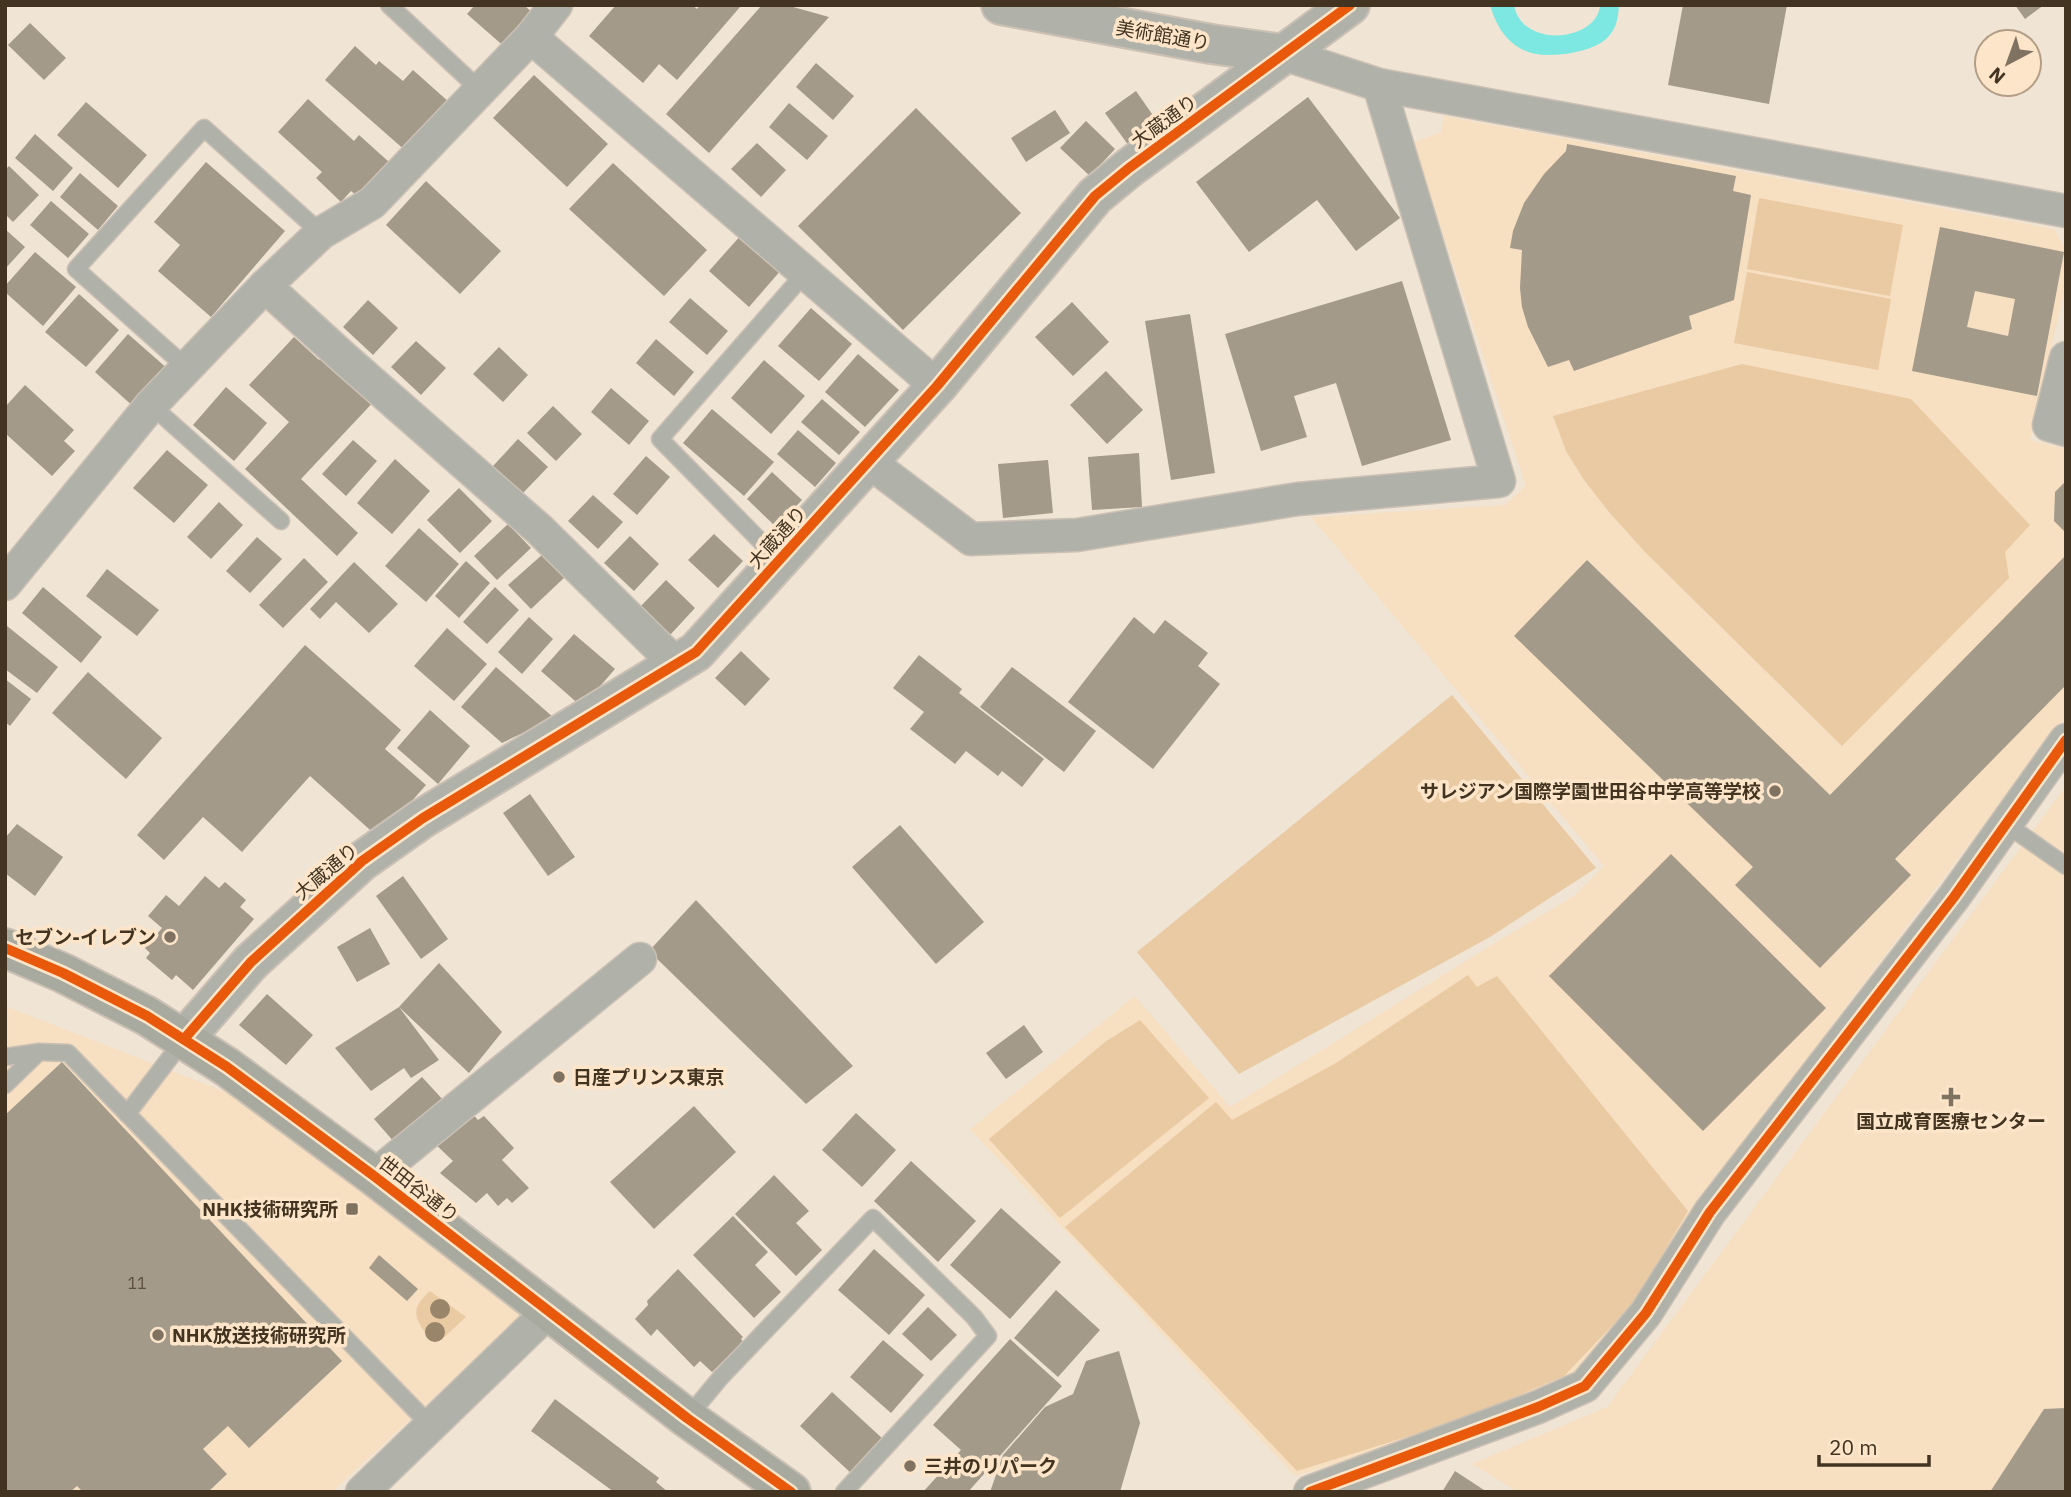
<svg xmlns="http://www.w3.org/2000/svg" width="2071" height="1497" viewBox="0 0 2071 1497" font-family="'IBM Plex Sans','Noto Sans JP',sans-serif">
<rect width="100%" height="100%" fill="#f0e4d5"/>
<g fill="#f7dfc1">
<polygon points="1444,116 2054,229 2066,250 2066,283 2030,440 2066,449 2066,716 1836,1020 1698,1209 1637,1308 1570,1378 1464,1426 1295,1476 970,1129 1135,996 1230,1107 1485,949 1574,896 1604,866 1311,517 1505,505 1526,486 1413,143 1441,132"/>
<polygon points="2066,786 2066,1492 1518,1492 1472,1464 1607,1407"/>
<polygon points="5,1006 236,1096 525,1313 332,1492 5,1492"/>
</g>
<g fill="#e9caa3">
<polygon points="1759,198 1903,225 1890,296 1747,269"/>
<polygon points="1747,272 1891,299 1878,370 1734,343"/>
<polygon points="1742,364 1911,399 2030,525 2005,552 2009,578 1842,746 1645,552 1609,512 1584,480 1566,451 1553,416"/>
<polygon points="1452,695 1596,868 1490,937 1239,1074 1137,952"/>
<polygon points="1468,975 1477,987 1497,976 1688,1211 1633,1304 1564,1376 1458,1421 1297,1471 1065,1227 1216,1102 1232,1120 1336,1063"/>
<polygon points="1140,1020 1209,1098 1060,1218 989,1139 1105,1042"/>
<path d="M 430,1291 L 466,1317 L 441,1340 L 428,1337 C 413,1316 411,1308 430,1291 Z"/>
</g>
<path fill="#7ce8e1" d="M 1490,5 L 1514,5 C 1522,50 1598,41 1600,5 L 1619,5 C 1618,17 1617,27 1609,36 C 1595,53 1546,60 1526,51 C 1506,43 1496,25 1490,5 Z"/>
<g fill="#a39a8a" fill-rule="evenodd">
<polygon points="475,5 524,5 536,16 507,49 467,14"/>
<polygon points="616,5 692,5 697,9 700,5 740,7 677,80 659,64 643,83 589,36"/>
<polygon points="762,5 786,5 829,17 709,153 666,114"/>
<polygon points="1683,5 1787,5 1769,104 1668,85"/>
<polygon points="2015,5 2044,5 2025,19"/>
<polygon points="30,23 66,58 44,80 8,45"/>
<polygon points="355,46 376,65 379,61 403,81 413,70 450,103 407,152 325,80"/>
<polygon points="816,63 854,96 833,120 796,87"/>
<polygon points="534,75 608,144 567,187 493,118"/>
<polygon points="1136,91 1159,124 1129,146 1105,113"/>
<polygon points="1308,97 1400,218 1356,251 1317,200 1249,252 1196,182"/>
<polygon points="308,99 354,141 359,135 389,162 357,196 351,191 341,202 316,178 322,172 278,132"/>
<polygon points="86,102 147,155 118,188 57,135"/>
<polygon points="789,103 828,136 807,160 769,127"/>
<polygon points="916,108 1021,213 903,330 798,226"/>
<polygon points="1055,110 1070,133 1026,162 1011,138"/>
<polygon points="1086,121 1115,149 1090,176 1060,148"/>
<polygon points="35,134 73,168 53,191 15,158"/>
<polygon points="757,143 786,170 761,197 731,169"/>
<polygon points="1567,144 1736,176 1733,191 1751,195 1734,300 1689,316 1692,329 1574,371 1569,360 1548,367 1528,327 1522,307 1520,288 1522,250 1510,248 1513,231 1524,203 1544,174 1566,151"/>
<polygon points="206,162 285,231 211,317 158,271 180,245 154,222"/>
<polygon points="613,163 707,250 664,296 569,209"/>
<polygon points="9,166 39,195 13,222 5,214 5,170"/>
<polygon points="80,173 118,206 98,230 60,197"/>
<polygon points="426,181 501,251 460,294 386,225"/>
<polygon points="51,201 89,234 68,258 30,225"/>
<path d="M 1940,227 L 2064,252 L 2037,396 L 1912,371 ZM 1975,291 L 2015,299 L 2008,336 L 1967,327 Z"/>
<polygon points="5,229 25,247 5,269"/>
<polygon points="742,234 782,269 749,307 709,271"/>
<polygon points="35,252 76,287 43,326 5,292 5,286"/>
<polygon points="1402,281 1451,440 1362,466 1336,383 1294,396 1307,437 1261,451 1225,334"/>
<polygon points="79,294 119,330 86,367 45,332"/>
<polygon points="690,298 728,331 707,355 669,322"/>
<polygon points="368,300 398,328 373,355 343,327"/>
<polygon points="1072,302 1109,342 1073,376 1035,337"/>
<polygon points="811,308 852,344 819,381 778,346"/>
<polygon points="1190,314 1215,473 1171,480 1145,321"/>
<polygon points="128,334 169,370 135,408 95,372"/>
<polygon points="294,337 319,360 330,349 379,396 301,479 358,533 337,556 245,469 289,422 249,385"/>
<polygon points="656,339 694,372 674,396 636,363"/>
<polygon points="416,341 446,368 421,395 391,367"/>
<polygon points="499,347 528,375 503,402 473,374"/>
<polygon points="858,354 899,390 865,427 825,392"/>
<polygon points="764,360 805,396 771,434 731,398"/>
<polygon points="1106,371 1143,410 1107,444 1070,405"/>
<polygon points="25,385 74,430 64,441 75,451 52,476 5,433 5,407"/>
<polygon points="226,387 267,423 234,461 193,425"/>
<polygon points="611,388 649,421 629,445 591,412"/>
<polygon points="822,399 860,432 839,455 801,422"/>
<polygon points="553,406 582,434 556,461 527,433"/>
<polygon points="712,409 774,462 744,496 683,443"/>
<polygon points="798,430 836,463 815,487 777,454"/>
<polygon points="518,439 548,467 522,494 493,466"/>
<polygon points="353,440 377,461 346,496 322,474"/>
<polygon points="167,450 208,485 174,523 133,488"/>
<polygon points="1139,453 1142,507 1092,510 1088,457"/>
<polygon points="646,456 670,477 637,515 613,494"/>
<polygon points="395,459 430,491 392,534 357,503"/>
<polygon points="1048,460 1053,513 1003,518 998,464"/>
<polygon points="772,472 802,500 776,527 747,499"/>
<polygon points="2066,481 2066,533 2054,521 2055,492"/>
<polygon points="459,488 492,521 460,553 427,520"/>
<polygon points="593,495 623,522 598,549 568,521"/>
<polygon points="219,502 243,525 211,559 187,537"/>
<polygon points="508,524 531,548 497,580 474,556"/>
<polygon points="419,528 459,564 426,602 385,566"/>
<polygon points="714,534 743,561 718,588 688,560"/>
<polygon points="630,536 659,564 634,591 604,563"/>
<polygon points="257,537 282,559 250,593 226,571"/>
<polygon points="543,554 565,577 531,609 508,585"/>
<polygon points="2066,555 2066,685 1895,859 1911,875 1820,968 1735,885 1753,867 1514,636 1587,560 1830,795"/>
<polygon points="304,558 328,582 283,628 259,605"/>
<polygon points="466,561 490,583 459,618 435,596"/>
<polygon points="354,562 398,604 369,633 336,602 320,619 310,609"/>
<polygon points="107,569 159,610 137,636 86,596"/>
<polygon points="666,580 695,608 670,635 640,607"/>
<polygon points="43,587 102,637 81,663 22,613"/>
<polygon points="495,587 519,610 487,644 463,622"/>
<polygon points="529,617 553,639 522,674 498,652"/>
<polygon points="1134,617 1154,634 1165,620 1208,653 1198,666 1220,684 1153,769 1068,702"/>
<polygon points="7,626 58,667 37,693 5,669"/>
<polygon points="447,628 487,664 454,701 414,666"/>
<polygon points="574,634 615,669 582,707 541,671"/>
<polygon points="305,645 401,730 385,749 426,785 379,838 310,776 242,852 203,817 164,860 137,835"/>
<polygon points="741,651 770,679 745,706 715,678"/>
<polygon points="919,655 962,689 959,693 1044,759 1022,787 1002,771 998,776 966,751 955,764 910,729 924,712 893,688"/>
<polygon points="496,667 554,718 502,743 461,707"/>
<polygon points="1012,667 1096,731 1064,772 980,707"/>
<polygon points="88,672 162,738 126,779 52,713"/>
<polygon points="5,679 31,699 10,726 5,722"/>
<polygon points="430,710 470,746 438,784 397,748"/>
<polygon points="530,794 575,857 548,876 503,813"/>
<polygon points="17,824 63,857 35,896 5,873 5,838"/>
<polygon points="900,825 984,922 936,964 852,867"/>
<polygon points="1671,854 1826,1008 1703,1131 1549,976"/>
<polygon points="205,876 219,888 225,882 246,900 240,907 254,919 193,990 176,975 172,980 146,958 150,953 145,948 162,928 148,916 166,895 179,906"/>
<polygon points="403,876 448,939 421,959 376,896"/>
<polygon points="696,900 853,1066 806,1104 649,951"/>
<polygon points="370,928 390,964 357,982 337,947"/>
<polygon points="439,963 502,1032 469,1073 399,1007 439,1060 411,1078 404,1068 371,1091 335,1048 399,1007"/>
<polygon points="267,994 313,1035 286,1065 239,1025"/>
<polygon points="1024,1025 1043,1052 1006,1079 986,1053"/>
<polygon points="62,1062 342,1361 249,1448 228,1426 203,1449 227,1474 208,1492 83,1492 77,1486 70,1492 5,1492 5,1115"/>
<polygon points="422,1077 444,1101 395,1143 374,1119"/>
<polygon points="694,1106 736,1152 654,1229 610,1182"/>
<polygon points="466,1107 478,1120 484,1116 514,1148 502,1160 529,1188 512,1203 507,1198 498,1206 487,1193 476,1203 440,1173 453,1161 431,1140"/>
<polygon points="856,1113 896,1150 862,1187 822,1150"/>
<polygon points="911,1161 976,1221 938,1262 874,1201"/>
<polygon points="774,1175 809,1211 796,1223 822,1250 796,1276 735,1214"/>
<polygon points="1001,1208 1061,1262 1010,1319 950,1265"/>
<polygon points="733,1216 768,1252 755,1265 781,1292 754,1318 693,1255"/>
<polygon points="874,1249 925,1295 889,1335 838,1290"/>
<polygon points="379,1255 418,1289 407,1301 369,1268"/>
<polygon points="678,1269 743,1337 741,1339 743,1342 712,1372 700,1361 694,1367 657,1329 651,1336 635,1319 648,1305 647,1301"/>
<polygon points="1056,1290 1100,1330 1058,1377 1014,1338"/>
<polygon points="928,1307 957,1335 931,1361 902,1334"/>
<polygon points="1010,1339 1062,1386 968,1492 923,1492 961,1450 933,1425"/>
<polygon points="883,1340 924,1375 891,1413 850,1377"/>
<polygon points="1119,1351 1140,1423 1120,1492 990,1492 1003,1455 1045,1407 1073,1394 1086,1361"/>
<polygon points="832,1392 884,1440 852,1474 800,1426"/>
<polygon points="555,1399 659,1478 656,1482 668,1492 614,1492 531,1431"/>
<polygon points="2066,1408 2066,1492 1990,1492 2044,1409"/>
<polygon points="1455,1471 1484,1490 1482,1492 1442,1492"/>
</g>
<g fill="none" stroke-linecap="round" stroke-linejoin="round">
<defs>
<g id="service">
<polyline points="389,5 481,91"/>
<polyline points="187,368 76,269 204,128 321,233"/>
<polyline points="151,405 281,521"/>
<polyline points="779,560 660,439 805,273"/>
<polyline points="2006,824 2066,866"/>
<polyline points="5,1057 39,1052 68,1053 430,1425"/>
<polyline points="5,1085 39,1052"/>
<polyline points="127,1114 185,1038"/>
<polyline points="687,1418 721,1377 873,1218 974,1317 988,1336 844,1492"/>
</g>
<g id="minor">
<polyline points="531,37 937,386"/>
<polyline points="1284,54 1379,85 2066,211"/>
<polyline points="265,286 344,358 540,530 676,664"/>
<polyline points="2066,358 2049,425 2066,430"/>
<polyline points="868,461 971,539 1077,535 1298,499 1499,481 1379,85"/>
<polyline points="5,584 151,405 265,286 321,233 372,203 531,37 556,5"/>
<polyline points="374,1176 640,959"/>
<polyline points="362,1492 548,1312"/>
<polyline points="1310,1492 1538,1407 1585,1386 1646,1313 1710,1212 1954,897 2066,740"/>
</g>
<g id="tertiary">
<polyline points="1001,5 1211,44 1284,54"/>
<polyline points="185,1038 251,962 362,861 423,818 696,652 937,386 1095,196 1129,168 1350,5"/>
</g>
<polyline id="primary" points="5,948 63,973 147,1016 227,1067 374,1176 687,1418 791,1492"/>
</defs>
<use href="#service" stroke="#cbc0b4" stroke-width="19"/>
<use href="#minor" stroke="#cbc0b4" stroke-width="35"/>
<use href="#tertiary" stroke="#cbc0b4" stroke-width="42"/>
<use href="#primary" stroke="#cbc0b4" stroke-width="42"/>
<use href="#service" stroke="#b0b2aa" stroke-width="16"/>
<use href="#minor" stroke="#b0b2aa" stroke-width="32"/>
<use href="#tertiary" stroke="#b0b2aa" stroke-width="38"/>
<use href="#primary" stroke="#a9aa9f" stroke-width="38"/>
<defs>
<g id="cycleway">
<polyline points="5,948 63,973 147,1016 227,1067 374,1176 687,1418 791,1492"/>
<polyline points="185,1038 251,962 362,861 423,818 696,652 937,386 1095,196 1129,168 1350,5"/>
<polyline points="1310,1492 1538,1407 1585,1386 1646,1313 1710,1212 1954,897 2066,740"/>
</g>
</defs>
<use href="#cycleway" stroke="#fce5c9" stroke-width="15"/>
<use href="#cycleway" stroke="#e8590c" stroke-width="10"/>
</g>
<g fill="#99856a">
<circle cx="440" cy="1309" r="10"/>
<circle cx="435" cy="1332" r="10"/>
</g>
<g fill="#807261" stroke="#fce5c9" stroke-width="2.5">
<circle cx="1775" cy="791" r="7"/>
<circle cx="170" cy="937" r="7"/>
<circle cx="559" cy="1077" r="7"/>
<path d="M1947.5 1086.5h7v7h7v7h-7v7h-7v-7h-7v-7h7z"/>
<rect x="345" y="1202" width="14" height="14" rx="3.5"/>
<circle cx="158" cy="1335" r="7"/>
<circle cx="910" cy="1466" r="7"/>
</g>
<g text-anchor="middle" dominant-baseline="central" stroke-width="7" stroke-linejoin="round" paint-order="stroke">
<g font-size="16" fill="#5b4e3c">
<text x="137" y="1283">11</text>
</g>
<g font-size="19" fill="#433422" stroke="#fce5c9">
<text transform="translate(1163 35) rotate(10)">美術館通り</text>
<text transform="translate(1164 121) rotate(-36)">大蔵通り</text>
<text transform="translate(777 537) rotate(-48)">大蔵通り</text>
<text transform="translate(326 871) rotate(-40)">大蔵通り</text>
<text transform="translate(419 1189) rotate(38)">世田谷通り</text>
</g>
<g font-size="19" font-weight="bold" fill="#433422" stroke="#fce5c9" text-anchor="end">
<text x="1761" y="791">サレジアン国際学園世田谷中学高等学校</text>
<text x="156" y="937">セブン-イレブン</text>
<text x="573" y="1077" text-anchor="start">日産プリンス東京</text>
<text x="1951" y="1121" text-anchor="middle">国立成育医療センター</text>
<text x="338" y="1209">NHK技術研究所</text>
<text x="172" y="1335" text-anchor="start">NHK放送技術研究所</text>
<text x="924" y="1466" text-anchor="start">三井のリパーク</text>
</g>
</g>
<rect width="2071" height="1497" fill="none" stroke="#433422" stroke-width="14"/>
<g transform="translate(2008 63) rotate(221)"><circle r="33" fill="#fce5c9" stroke="#b29e86" stroke-width="2"/>
<path d="M0-5L12 26L0 18L-12 26Z" fill="#807261"/>
<text y="-10" font-size="19" font-weight="bold" text-anchor="middle" fill="#433422">N</text>
</g>
<path d="M1819 1455v10h110v-10" fill="none" stroke="#433422" stroke-width="3.5"/>
<text x="1829" y="1455" font-size="21" fill="#433422" stroke="#fce5c9" stroke-width="5" paint-order="stroke">20 m</text>
</svg>
